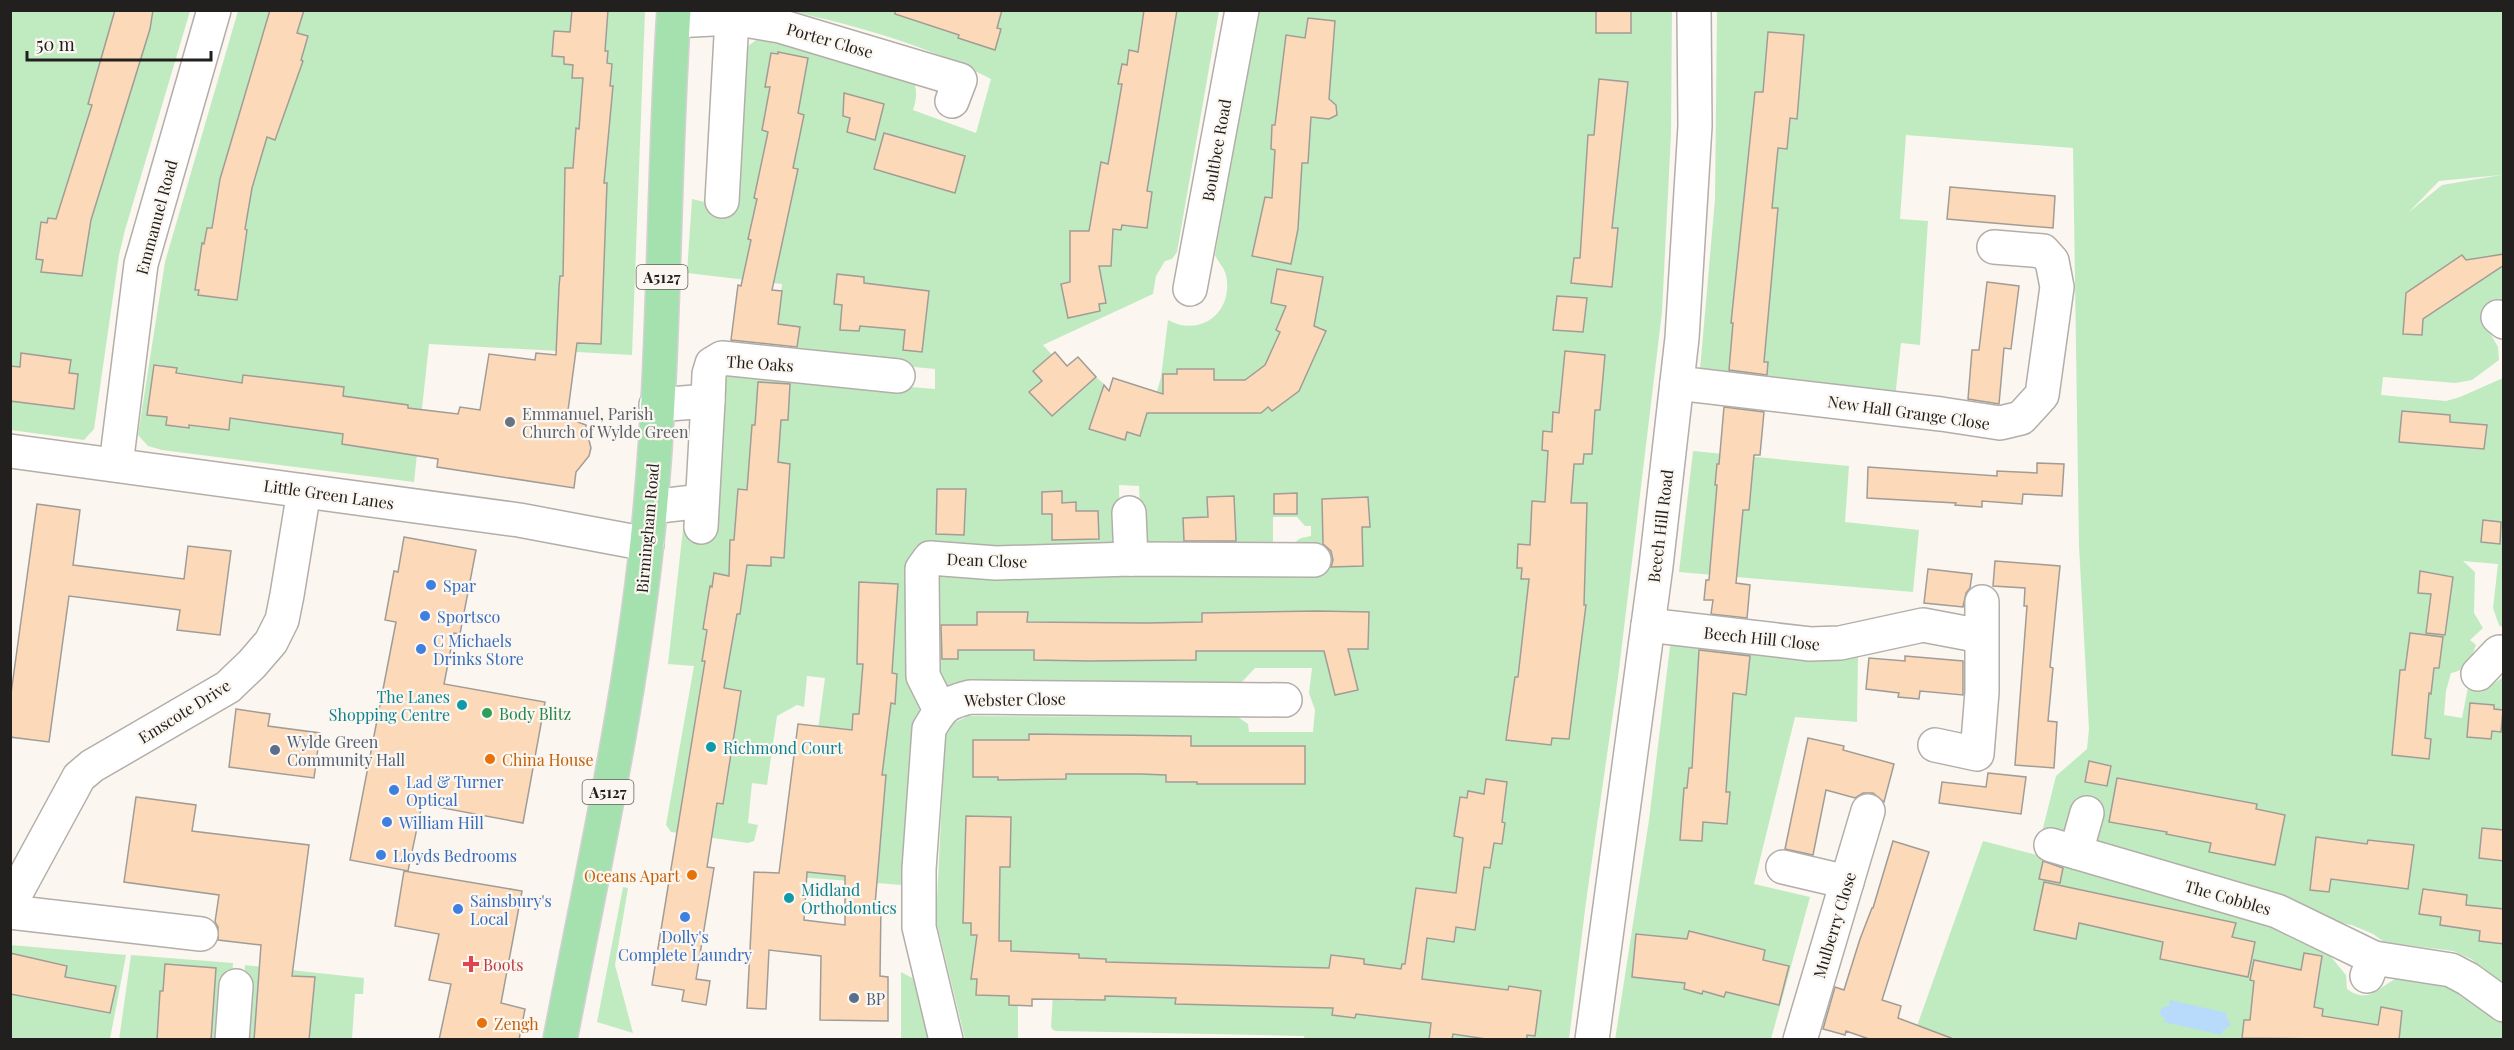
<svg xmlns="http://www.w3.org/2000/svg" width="2514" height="1050" viewBox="0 0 2514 1050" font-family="'Playfair Display',serif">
<rect width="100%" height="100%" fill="#fbf6f0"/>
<g fill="#c0ebc1" fill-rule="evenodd">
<polygon points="11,11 190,11 125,230 119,255 94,429 84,440 11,430"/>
<polygon points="238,11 645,11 632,355 429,344 414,482 162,450 148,446 138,435 165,262"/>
<path d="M 790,11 L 1219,11 L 1177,252 L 1172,259 L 1165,261 L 1156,276 L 1153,294 L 1043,345 L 1052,355 L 1033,371 L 1042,381 L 1030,392 L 1052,416 L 1096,377 L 1104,384 L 1090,429 L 1125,439 L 1127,432 L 1140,436 L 1152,399 L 1155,399 L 1161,377 L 1168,320 C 1201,338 1234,312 1226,275 C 1224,267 1218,262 1215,255 L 1256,11 L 1672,11 L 1671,134 L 1662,312 L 1618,678 L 1586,902 L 1569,1039 L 1305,1040 L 1304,1036 L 1056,1031 L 1053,1030 L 1051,1027 L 1053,993 L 1056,993 L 1056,1000 L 1075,1001 L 1076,992 L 1088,1000 L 1105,1000 L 1106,959 L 1079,958 L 1079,954 L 1010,979 L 1011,941 L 978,941 L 972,979 L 977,979 L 976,994 L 1009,996 L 1009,1005 L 1018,1006 L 1018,1039 L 965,1039 L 936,920 L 945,737 L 954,723 L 968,716 L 1238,717 L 1248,724 L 1249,732 L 1313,732 L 1315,710 L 1309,693 L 1312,668 L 1255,668 L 1242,682 L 943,689 L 930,670 L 934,575 L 1324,575 L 1323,553 L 1294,548 C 1296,537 1302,538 1311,536 L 1311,526 L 1305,526 L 1297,517 L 1273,517 L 1273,551 L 1147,543 L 1141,536 L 1139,486 L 1119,485 L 1120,534 L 1111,548 L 934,547 L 920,707 L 910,746 L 902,885 L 798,877 L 825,678 L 807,676 L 804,707 L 797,705 L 777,716 L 767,785 L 752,783 L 748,823 L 758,825 L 754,841 L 748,843 L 671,832 L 666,825 L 694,666 L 668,664 L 684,520 L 715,521 L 721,382 L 731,373 L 744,373 L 935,389 L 935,369 L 791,355 L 792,348 L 797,349 L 800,327 L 764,323 L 779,313 L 782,284 L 687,273 L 692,199 L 734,209 L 747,47 L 756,40 L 763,39 L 843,60 L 909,81 L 915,85 C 917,94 916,101 913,110 L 976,133 L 991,79 C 929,46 858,26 790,11 ZM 1330,675 L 1357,690 L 1335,695 ZM 702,685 L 741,692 L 723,804 L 717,803 L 712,832 L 678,826 Z"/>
<path d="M 1717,11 L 2503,11 L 2504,308 L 2489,331 L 2498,347 L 2499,360 L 2472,380 L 2455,383 L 2383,377 L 2381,395 L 2446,401 L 2460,397 L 2503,378 L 2503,628 L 2499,625 L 2493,608 L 2498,564 L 2463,561 L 2475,572 L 2474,613 L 2483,628 L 2470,640 L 2476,645 C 2471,659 2466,671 2451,673 L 2446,691 L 2444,715 L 2462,718 L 2468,687 L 2473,691 L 2482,692 L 2503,677 L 2503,984 L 2471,959 L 2453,951 L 2384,942 L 2373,934 L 2352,925 L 2325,920 L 2069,833 L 2041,836 L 2056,776 L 2087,749 L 2089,729 L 2079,546 L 2073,148 L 1906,135 L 1900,219 L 1928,221 L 1920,345 L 1901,343 L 1895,398 L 1699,381 L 1715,199 ZM 2501,175 L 2442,185 L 2408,213 L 2439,181 Z"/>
<polygon points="1693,451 1849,466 1845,522 1919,530 1913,592 1679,572"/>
<polygon points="1671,638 1858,657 1857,722 1795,717 1754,884 1810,897 1771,1039 1615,1040 1649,820"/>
<path d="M 1983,841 L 2217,902 L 2317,940 L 2346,975 L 2347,989 C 2370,1006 2381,984 2400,977 L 2442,983 L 2465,995 L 2504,1023 L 2503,1040 L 1912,1040 Z"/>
<polygon points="623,887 628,888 615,965 633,1033 597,1022"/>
<polygon points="10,945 126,955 110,1039 11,1039"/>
<polygon points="131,955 233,963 228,1039 119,1040"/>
<polygon points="245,965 364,978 363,994 355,994 352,1039 238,1040"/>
<polygon points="901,972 914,979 928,1039 901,1040"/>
</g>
<polygon fill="#b8dafb" points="2170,1000 2227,1013 2226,1018 2230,1022 2230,1026 2223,1030 2222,1035 2164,1022 2165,1018 2161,1016 2160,1011 2163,1007 2169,1006"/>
<g fill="#fcdab9" stroke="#a29c97" stroke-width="1.5" fill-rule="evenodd">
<polygon points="115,10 153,10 150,29 91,220 82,276 41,272 43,260 36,259 41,222 47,223 48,218 56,219 92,105 88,104"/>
<polygon points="270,10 304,10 297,33 308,36 301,60 303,61 275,140 267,137 252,188 245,229 247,230 237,300 198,295 199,290 195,290 202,243 204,244 207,228 212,228 220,179"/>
<polygon points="572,10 608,10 605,51 608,51 607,63 612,64 610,86 613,86 604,183 607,183 601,344 577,343 567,418 586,425 585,435 589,440 591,448 589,456 576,472 574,488 437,467 438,459 342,444 343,434 230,418 229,430 189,425 189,428 166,425 167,417 147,415 154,365 177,368 176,373 242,383 243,375 344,387 343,396 408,405 408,408 458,414 460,407 480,410 489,354 535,360 536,353 556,355 559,287 560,276 563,276 565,168 573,168 576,128 579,129 583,78 572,78 573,65 564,64 564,57 552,56 554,31 570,32"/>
<polygon points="895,10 1002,10 997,28 1001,29 995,50 958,38 959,35 895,14"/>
<polygon points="1144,10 1177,10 1147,191 1152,192 1147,228 1122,225 1121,230 1113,229 1111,266 1099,266 1106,303 1099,304 1100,311 1068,318 1061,284 1070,282 1070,231 1089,231 1101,162 1108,164 1112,142 1122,84 1118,84 1122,64 1127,65 1129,50 1138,52"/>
<rect x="1596" y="10" width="35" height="23"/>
<polygon points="1308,18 1335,21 1329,99 1336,105 1337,115 1329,119 1311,117 1308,163 1302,163 1298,229 1291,264 1252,256 1265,197 1272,198 1275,150 1271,149 1272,125 1275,125 1286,35 1305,38"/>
<polygon points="1768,32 1804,35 1797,119 1790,118 1787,149 1778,148 1772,208 1778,208 1764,362 1768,362 1767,375 1729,370 1733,323 1731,323 1755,92 1763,92"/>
<polygon points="778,52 808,58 798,113 804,115 793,168 798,169 772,290 782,291 778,324 800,327 797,347 731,340 738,285 741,286 751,240 748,239 757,199 754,198 768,132 762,130 770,87 765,87 771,53 778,54"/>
<polygon points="1599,79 1628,82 1612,228 1618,228 1612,287 1571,283 1574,258 1580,258 1588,135 1594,135"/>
<polygon points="844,93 884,104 875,140 847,132 850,118 843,116"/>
<polygon points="884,133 965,156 955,193 874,169"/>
<polygon points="1950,187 2055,196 2053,228 1947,219"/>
<polygon points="2504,254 2504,265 2423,319 2422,335 2403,334 2406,293 2462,255 2466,260"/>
<polygon points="1277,269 1323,277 1314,326 1326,331 1299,391 1272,411 1268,407 1261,413 1147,413 1140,436 1127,432 1125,440 1089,429 1104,385 1109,391 1113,378 1163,394 1163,374 1177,374 1177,369 1214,369 1214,380 1245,380 1265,365 1280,332 1276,330 1286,306 1271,303"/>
<polygon points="837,274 864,277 864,283 929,291 922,352 903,350 905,330 860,326 859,331 840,330 842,305 834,304"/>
<polygon points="1987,282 2019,286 2011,349 2004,348 1999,404 1968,399 1972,350 1979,350"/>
<polygon points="1557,296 1587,298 1583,332 1553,330"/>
<polygon points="1565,351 1605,355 1600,410 1595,410 1592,454 1584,454 1583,464 1574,464 1571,503 1587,503 1584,605 1586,605 1569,739 1552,738 1551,745 1506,740 1515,677 1518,677 1529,579 1521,579 1522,568 1517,568 1518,544 1530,545 1532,501 1545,502 1548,451 1542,450 1543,431 1552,432 1553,412 1559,413"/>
<polygon points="1055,352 1067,366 1078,357 1096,377 1052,416 1029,392 1042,381 1033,371"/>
<polygon points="21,353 71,360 69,373 78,374 74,409 10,401 10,366 20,367"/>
<polygon points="758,382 790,384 788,420 781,420 778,462 790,464 784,558 771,557 771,566 747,565 740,614 737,614 724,688 741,691 723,804 717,803 707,867 714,868 696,979 710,981 706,1005 682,1001 684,990 652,985 705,661 702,661 707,630 703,629 710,586 712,587 714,573 729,576 730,540 734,540 738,489 747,490 752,425 755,425"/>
<polygon points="1724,407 1764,412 1760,455 1754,455 1749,510 1743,510 1736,583 1750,585 1747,618 1711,614 1713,600 1704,600 1706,580 1709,580 1717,485 1715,485 1717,464 1719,464"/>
<polygon points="2402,411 2450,415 2450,422 2487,425 2484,449 2399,442"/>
<polygon points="2037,463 2064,464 2062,496 2023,494 2022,504 1982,501 1982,507 1955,505 1956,503 1867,498 1868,467 1997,476 1997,471 2037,473"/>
<polygon points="937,489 966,489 964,535 936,534"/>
<polygon points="1062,491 1062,503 1076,502 1076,511 1098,511 1099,539 1052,540 1052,514 1042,514 1042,492"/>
<polygon points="1297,493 1297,514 1274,514 1274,494"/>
<polygon points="1234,496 1236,541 1184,541 1183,518 1208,517 1207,497"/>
<polygon points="1368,497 1370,527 1362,527 1363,566 1331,567 1333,560 1331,551 1323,544 1322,499"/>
<polygon points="37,504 80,510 73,565 184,579 188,546 231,551 220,635 177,630 180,610 69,596 49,742 10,737 10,701"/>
<polygon points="2483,520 2501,522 2500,544 2481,542"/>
<polygon points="404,537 476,550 460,634 454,633 444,684 545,702 523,823 422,804 408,871 350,860 396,622 385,620 394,571 398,572"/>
<polygon points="1995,561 2060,566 2050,667 2053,668 2048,721 2057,722 2054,768 2015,765 2027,606 2024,606 2025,588 1993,586"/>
<polygon points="1928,569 1972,574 1970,588 1966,593 1963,607 1924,603"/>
<polygon points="2420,571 2453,577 2445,635 2426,633 2431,594 2418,593"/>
<path d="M 859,582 L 898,584 L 892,673 L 897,674 L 895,704 L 891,703 L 882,775 L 886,775 L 875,905 L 881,905 L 880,976 L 888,977 L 888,1021 L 820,1020 L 821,956 L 769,950 L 766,1009 L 747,1008 L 754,872 L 779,873 L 798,724 L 852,730 L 853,714 L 859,714 L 863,664 L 857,664 ZM 807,872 L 845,876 L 845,925 L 804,920 Z"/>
<polygon points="1318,611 1369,612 1368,649 1348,649 1358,690 1335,695 1324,651 1196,651 1196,660 1089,661 1034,660 1034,650 958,650 958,659 942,659 941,625 977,625 977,612 1028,612 1027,622 1146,623 1202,622 1202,613"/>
<polygon points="2410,633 2443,637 2439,668 2434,668 2431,694 2429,693 2425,738 2431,739 2429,759 2392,755 2400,670 2405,670"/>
<polygon points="1699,650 1750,656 1746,695 1733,693 1726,792 1730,792 1727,824 1703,822 1702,841 1680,840 1684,788 1687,788 1689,768 1692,768"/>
<polygon points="1905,656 1963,661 1963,695 1920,691 1919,699 1898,697 1899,693 1866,689 1869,658 1905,661"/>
<polygon points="2470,703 2494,705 2494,709 2503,710 2501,732 2492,731 2491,739 2467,737"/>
<polygon points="236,709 270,714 268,726 320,733 314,778 229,767"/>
<polygon points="1029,734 1191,736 1191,746 1305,746 1305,784 1197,784 1197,782 1166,782 1166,775 1140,774 1066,774 1066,779 998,780 998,777 973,777 973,740 1029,740"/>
<polygon points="1808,738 1844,746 1843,750 1894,764 1884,802 1873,793 1863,793 1855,798 1826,790 1813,855 1785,849"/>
<polygon points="2089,761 2111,766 2107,786 2085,782"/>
<polygon points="1988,773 2026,777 2021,814 1939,803 1942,782 1986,787"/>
<polygon points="2117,778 2257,804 2256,809 2285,815 2275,865 2209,852 2211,843 2166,834 2167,832 2109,822"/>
<polygon points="1486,779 1507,782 1502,822 1505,823 1502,844 1494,843 1490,868 1484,867 1475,930 1456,927 1454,942 1427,938 1422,979 1508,990 1509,986 1541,991 1535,1036 1527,1035 1527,1040 1493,1040 1453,1034 1452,1040 1429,1040 1431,1023 1356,1014 1355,1018 1332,1015 1333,1008 1175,1004 1176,998 1105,996 1105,1000 1032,999 1032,1006 1009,1005 1009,996 976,995 977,979 971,979 977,935 971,935 971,923 963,923 966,816 1011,817 1010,867 1000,867 999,941 1011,941 1011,951 1079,954 1079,958 1106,959 1106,962 1329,968 1331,955 1364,959 1364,964 1401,969 1402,964 1405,964 1416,888 1456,893 1463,838 1454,836 1460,797 1467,798 1468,791 1484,794"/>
<polygon points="136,797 196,805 192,831 309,845 292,976 315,977 309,1040 254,1040 261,945 218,940 218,927 215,922 219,895 124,882"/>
<polygon points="2482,828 2504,830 2504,861 2479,858"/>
<polygon points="2316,837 2367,844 2368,840 2414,845 2408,889 2331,879 2329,892 2310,890"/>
<polygon points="1893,841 1929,852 1882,1000 1901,1006 1898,1018 1951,1038 1950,1040 1872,1040 1846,1031 1845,1035 1823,1029 1835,987 1844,990 1860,939 1872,908 1873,908"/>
<polygon points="2043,861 2063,868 2060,883 2039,879"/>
<polygon points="404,871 522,891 501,1003 525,1009 519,1040 439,1040 451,984 429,980 439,934 395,926"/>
<polygon points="2044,882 2236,923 2232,937 2255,942 2248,977 2160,959 2163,942 2079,923 2076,939 2034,930"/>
<polygon points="2423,889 2467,895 2466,905 2504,909 2504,944 2479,941 2480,931 2440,925 2441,917 2419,914"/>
<polygon points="1689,931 1765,950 1763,960 1789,966 1779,1005 1726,992 1724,997 1703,991 1702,994 1684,989 1685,983 1632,977 1636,934 1687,939"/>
<polygon points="10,953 67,966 65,977 116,986 110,1013 10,994"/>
<polygon points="2304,953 2322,956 2314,1007 2323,1009 2322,1016 2378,1025 2381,1007 2402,1011 2399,1040 2242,1038 2244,1020 2250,1020 2254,981 2250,980 2254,960 2301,970"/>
<polygon points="165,964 216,968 211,1040 157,1040 160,991 163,991"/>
</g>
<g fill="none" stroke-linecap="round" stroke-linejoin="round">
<defs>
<g id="minor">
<polyline points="674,21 732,18 780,26 960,80 952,101"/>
<polyline points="722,201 732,18"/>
<polyline points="1190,289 1242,10"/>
<polyline points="2498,317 2504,322"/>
<polyline points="1677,383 1941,414 2000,423 2021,418 2042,395 2057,287 2052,261 2043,251 1994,247"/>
<polyline points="656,405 708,401 709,374 712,364 722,358 898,376"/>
<polyline points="10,451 519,520 647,544"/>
<polyline points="116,465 141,264 214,10"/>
<polyline points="651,507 702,501"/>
<polyline points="1129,513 1131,559"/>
<polyline points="701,527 708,401"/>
<polyline points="1648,625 1810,644 1840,643 1923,625 1981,636"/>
<polyline points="2478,674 2499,652 2504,654"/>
<polyline points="940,710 923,676 922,569 930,558 996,563 1131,559 1314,560"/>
<polyline points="1935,745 1977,754 1982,692 1982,602"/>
<polyline points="2051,845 2277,911 2374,958"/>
<polyline points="2076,852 2087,813"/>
<polyline points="1783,867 1847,882"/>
<polyline points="10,904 79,777 92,766 228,687 252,664 271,642 282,620 287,595 304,491"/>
<polyline points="10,912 201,934"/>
<polyline points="2367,976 2374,958 2451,970 2468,979 2504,1005"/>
<polyline points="232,1040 236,986"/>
<path d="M 946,1040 L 919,927 L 919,869 L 929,729 C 942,707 945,703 970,697 L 1285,700"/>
<polyline points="1592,1040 1656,566 1682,338 1695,126 1694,10"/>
<polyline points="1800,1040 1868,811"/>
</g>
<path id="major" d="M 560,1040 C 592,874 629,709 647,542 C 666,365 662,187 674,10"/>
</defs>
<use href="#minor" stroke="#b3aea9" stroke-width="36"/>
<use href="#major" stroke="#d3d2d2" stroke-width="36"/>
<use href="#minor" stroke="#fff" stroke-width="33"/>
<use href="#major" stroke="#a4e1ae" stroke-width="33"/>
</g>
<circle fill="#6b7280" stroke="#fbf6f0" stroke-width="2" cx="510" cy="422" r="6"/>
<g fill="#3f7fe0" stroke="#fbf6f0" stroke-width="2">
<circle cx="431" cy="585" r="6"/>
<circle cx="425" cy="616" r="6"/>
<circle cx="421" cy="649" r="6"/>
<circle cx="394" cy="790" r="6"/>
<circle cx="387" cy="822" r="6"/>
<circle cx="381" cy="855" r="6"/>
<circle cx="458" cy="909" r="6"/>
<circle cx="685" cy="917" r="6"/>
</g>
<g fill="#0f9aa8" stroke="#fbf6f0" stroke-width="2">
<circle cx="462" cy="705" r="6"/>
<circle cx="711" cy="747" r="6"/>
<circle cx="789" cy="898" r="6"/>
</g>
<circle fill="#2e9e5b" stroke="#fbf6f0" stroke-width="2" cx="487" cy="713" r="6"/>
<g fill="#5c6f8a" stroke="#fbf6f0" stroke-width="2">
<circle cx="275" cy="750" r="6"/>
<circle cx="854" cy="998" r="6"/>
</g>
<g fill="#e8710a" stroke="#fbf6f0" stroke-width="2">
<circle cx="490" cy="759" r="6"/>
<circle cx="692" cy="875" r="6"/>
<circle cx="482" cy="1023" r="6"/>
</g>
<path fill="#e0444e" stroke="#fbf6f0" stroke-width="2" d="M468 955h6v6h6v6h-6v6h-6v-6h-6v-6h6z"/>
<g text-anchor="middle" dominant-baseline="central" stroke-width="4.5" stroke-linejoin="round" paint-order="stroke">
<g fill="#fbf6f0" stroke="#63605d" stroke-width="1.5">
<rect x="636.5" y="265" width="51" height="24" rx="4.5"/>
<rect x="582.5" y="780" width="51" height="24" rx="4.5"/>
</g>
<g font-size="15" font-weight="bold" fill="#22201e">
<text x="662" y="277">A5127</text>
<text x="608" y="792">A5127</text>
</g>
<g font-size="16" fill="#22201e" stroke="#fbf6f0">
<text transform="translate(830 40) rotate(16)">Porter Close</text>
<text transform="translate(1216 150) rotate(-80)">Boultbee Road</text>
<text transform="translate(156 217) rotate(-75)">Emmanuel Road</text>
<text transform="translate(760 363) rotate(4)">The Oaks</text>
<text transform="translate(1909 412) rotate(8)">New Hall Grange Close</text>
<text transform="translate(329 494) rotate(8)">Little Green Lanes</text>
<text transform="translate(1660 526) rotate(-83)">Beech Hill Road</text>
<text transform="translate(647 528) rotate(-85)">Birmingham Road</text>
<text transform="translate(987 560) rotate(2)">Dean Close</text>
<text transform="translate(1762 638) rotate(6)">Beech Hill Close</text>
<text transform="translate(1015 699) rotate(-1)">Webster Close</text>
<text transform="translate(184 711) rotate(-32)">Emscote Drive</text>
<text transform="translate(2228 897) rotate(16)">The Cobbles</text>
<text transform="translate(1834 925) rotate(-73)">Mulberry Close</text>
</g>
<g font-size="16" fill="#5b616d" stroke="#fbf6f0" text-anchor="start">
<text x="522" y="413">Emmanuel, Parish<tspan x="522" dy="18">Church of Wylde Green</tspan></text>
</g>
<g font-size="16" fill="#366cbe" stroke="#fbf6f0" text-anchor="start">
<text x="443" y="585">Spar</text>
<text x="437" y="616">Sportsco</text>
<text x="433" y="640">C Michaels<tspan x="433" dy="18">Drinks Store</tspan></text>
<text x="406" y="781">Lad &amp; Turner<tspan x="406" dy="18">Optical</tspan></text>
<text x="399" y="822">William Hill</text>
<text x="393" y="855">Lloyds Bedrooms</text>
<text x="470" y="900">Sainsbury's<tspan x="470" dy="18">Local</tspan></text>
<text x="685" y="936" text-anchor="middle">Dolly's<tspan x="685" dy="18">Complete Laundry</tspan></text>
</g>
<g font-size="16" fill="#0d838f" stroke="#fbf6f0" text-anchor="start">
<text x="450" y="696" text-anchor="end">The Lanes<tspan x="450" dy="18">Shopping Centre</tspan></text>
<text x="723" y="747">Richmond Court</text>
<text x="801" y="889">Midland<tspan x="801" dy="18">Orthodontics</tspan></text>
</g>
<g font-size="16" fill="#27864d" stroke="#fbf6f0" text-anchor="start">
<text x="499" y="713">Body Blitz</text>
</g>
<g font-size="16" fill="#4e5e75" stroke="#fbf6f0" text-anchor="start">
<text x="287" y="741">Wylde Green<tspan x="287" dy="18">Community Hall</tspan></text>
<text x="866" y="998">BP</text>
</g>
<g font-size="16" fill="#c56008" stroke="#fbf6f0" text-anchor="start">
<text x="502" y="759">China House</text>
<text x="680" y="875" text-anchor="end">Oceans Apart</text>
<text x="494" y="1023">Zengh</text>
</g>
<g font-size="16" fill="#be3a42" stroke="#fbf6f0" text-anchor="start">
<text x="483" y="964">Boots</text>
</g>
</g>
<rect width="2514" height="1050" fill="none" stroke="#22201e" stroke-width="24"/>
<path d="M27 51v9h184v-9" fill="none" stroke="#22201e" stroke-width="3"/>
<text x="36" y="51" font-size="18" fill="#22201e" stroke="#fbf6f0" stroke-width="4.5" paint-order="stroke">50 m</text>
</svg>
